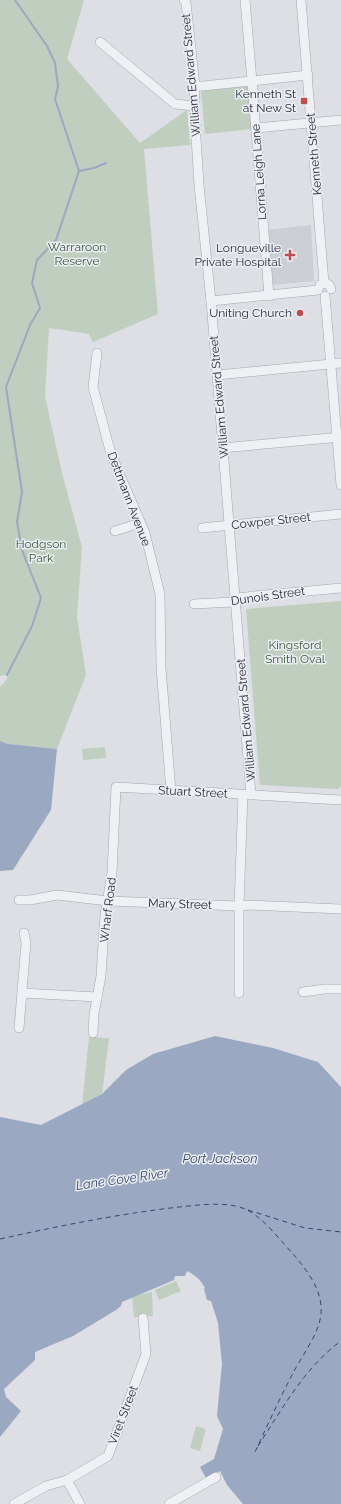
<svg xmlns="http://www.w3.org/2000/svg" width="341" height="1504" viewBox="0 0 341 1504" font-family="Raleway,sans-serif">
<rect width="100%" height="100%" fill="#dddfe5"/>
<polygon fill="#cbced5" points="311,225 314,281 271,285 266,230"/>
<g fill="#c0cebf">
<polygon points="0,0 84,0 67,59 140,143 187,110 190,145 144,149 158,314 93,342 89,334 49,328 45,396 62,473 82,547 77,617 86,675 57,749 8,744 0,741 0,687 4,683 9,674 0,676"/>
<polygon points="249,86 253,129 205,134 201,91"/>
<polygon points="341,601 341,787 337,789 260,785 246,609"/>
<polygon points="105,747 106,758 83,760 82,749"/>
<polygon points="89,1037 109,1038 102,1094 82,1105"/>
<polygon points="176,1281 181,1291 159,1300 155,1290"/>
<polygon points="152,1292 153,1316 134,1317 132,1296"/>
<polygon points="196,1426 206,1429 200,1451 190,1448"/>
</g>
<g fill="#9ba8c1">
<polygon points="0,741 8,744 57,749 51,810 13,870 0,871"/>
<path d="M 215,1036 L 273,1048 L 318,1062 L 341,1087 L 341,1504 L 243,1504 L 227,1485 L 220,1471 L 206,1478 L 200,1467 L 214,1459 L 223,1429 L 217,1416 L 222,1364 L 218,1323 L 211,1301 L 207,1300 L 204,1289 L 205,1288 C 201,1280 195,1275 187,1271 L 185,1276 L 175,1276 L 174,1280 L 122,1302 L 121,1306 L 116,1310 L 73,1336 L 35,1352 L 35,1360 L 4,1389 L 6,1397 L 21,1411 L 0,1437 L 0,1117 L 41,1125 L 102,1094 L 126,1070 L 153,1054 Z"/>
</g>
<g fill="none" stroke-linecap="round" stroke-linejoin="round">
<g stroke="#9ba8c1" stroke-width="2">
<polyline points="79,171 94,168 106,163"/>
<polyline points="7,675 32,626 41,598 22,550 17,522 22,492 6,387 30,325 40,308 32,283 37,260 56,240 79,171 55,99 58,86 55,63 47,46 15,0"/>
</g>
<g stroke="#374669" stroke-width="1" stroke-dasharray="5 4" stroke-linecap="butt">
<polyline points="248,1210 305,1228 341,1232"/>
<path d="M 0,1239 C 59,1226 118,1214 179,1207 C 199,1205 226,1201 245,1209 C 262,1216 280,1240 293,1254 C 307,1270 323,1291 321,1313 C 320,1333 301,1357 292,1375 C 279,1400 267,1426 255,1452"/>
<path d="M 258,1446 C 283,1408 304,1368 341,1341"/>
</g>
<defs>
<g id="minor">
<polyline points="184,0 186,3 195,86 194,106 199,185 211,301 251,795"/>
<polyline points="245,0 252,81 269,296"/>
<polyline points="301,0 324,283"/>
<polyline points="100,42 175,104 194,106"/>
<polyline points="195,86 203,86 308,75"/>
<polyline points="256,128 341,120"/>
<polyline points="320,285 326,283 329,285 331,289"/>
<polyline points="325,296 341,485"/>
<polyline points="211,301 318,290"/>
<polyline points="97,353 93,387 111,454 145,533 160,594 161,668 171,791"/>
<polyline points="217,375 341,363"/>
<polyline points="222,448 341,437"/>
<polyline points="202,528 341,514"/>
<polyline points="115,531 140,523"/>
<polyline points="194,604 233,602 239,598 254,596 341,588"/>
<polyline points="19,900 30,900 57,895 108,901 239,906 251,905 341,909"/>
<polyline points="303,992 325,989 341,989"/>
<polyline points="22,993 97,997"/>
<polyline points="239,993 239,906 243,795"/>
<polyline points="19,1028 26,943 24,933"/>
<polyline points="93,1033 94,1014 101,976 105,915 112,873 116,787 341,800"/>
<polyline points="67,1480 80,1504"/>
<polyline points="14,1504 46,1486 67,1480 108,1456 146,1354 143,1318"/>
<polyline points="169,1504 216,1477"/>
</g>
</defs>
<use href="#minor" stroke="#a3a6ae" stroke-width="10"/>
<use href="#minor" stroke="#eff0f4" stroke-width="9"/>
</g>
<g fill="#be4d4f" stroke="#ebeef3" stroke-width="1.5">
<rect x="300" y="97" width="8" height="8" rx="2"/>
<path d="M288 249h4v4h4v4h-4v4h-4v-4h-4v-4h4z"/>
<circle cx="300" cy="313" r="4"/>
</g>
<g text-anchor="middle" dominant-baseline="central" stroke-width="3" stroke-linejoin="round" paint-order="stroke">
<g font-size="12" fill="#282c39" stroke="#ebeef3">
<text transform="translate(191 75) rotate(-95)">William Edward Street</text>
<text transform="translate(314 154) rotate(-95)">Kenneth Street</text>
<text transform="translate(259 172) rotate(-94)">Lorna Leigh Lane</text>
<text transform="translate(219 397) rotate(-95)">William Edward Street</text>
<text transform="translate(129 499) rotate(69)">Dettmann Avenue</text>
<text transform="translate(271 521) rotate(-6)">Cowper Street</text>
<text transform="translate(268 596) rotate(-8)">Dunois Street</text>
<text transform="translate(246 720) rotate(-95)">William Edward Street</text>
<text transform="translate(193 792) rotate(3)">Stuart Street</text>
<text transform="translate(180 904) rotate(2)">Mary Street</text>
<text transform="translate(108 910) rotate(-83)">Wharf Road</text>
<text transform="translate(123 1415) rotate(-69)">Viret Street</text>
</g>
<g font-size="12" fill="#282c39" stroke="#ebeef3" text-anchor="end">
<text x="296" y="94">Kenneth St<tspan x="296" dy="14">at New St</tspan></text>
<text x="281" y="248">Longueville<tspan x="281" dy="14">Private Hospital</tspan></text>
<text x="292" y="313">Uniting Church</text>
</g>
<g font-size="12" fill="#385437" stroke="#ebeef3">
<text x="77" y="247">Warraroon<tspan x="77" dy="14">Reserve</tspan></text>
<text x="41" y="544">Hodgson<tspan x="41" dy="14">Park</tspan></text>
<text x="295" y="645">Kingsford<tspan x="295" dy="14">Smith Oval</tspan></text>
</g>
<g font-size="13" font-style="italic" fill="#374669" stroke="#ebeef3">
<text x="220" y="1158">Port Jackson</text>
<text transform="translate(122 1179) rotate(-8)">Lane Cove River</text>
</g>
</g>
</svg>
